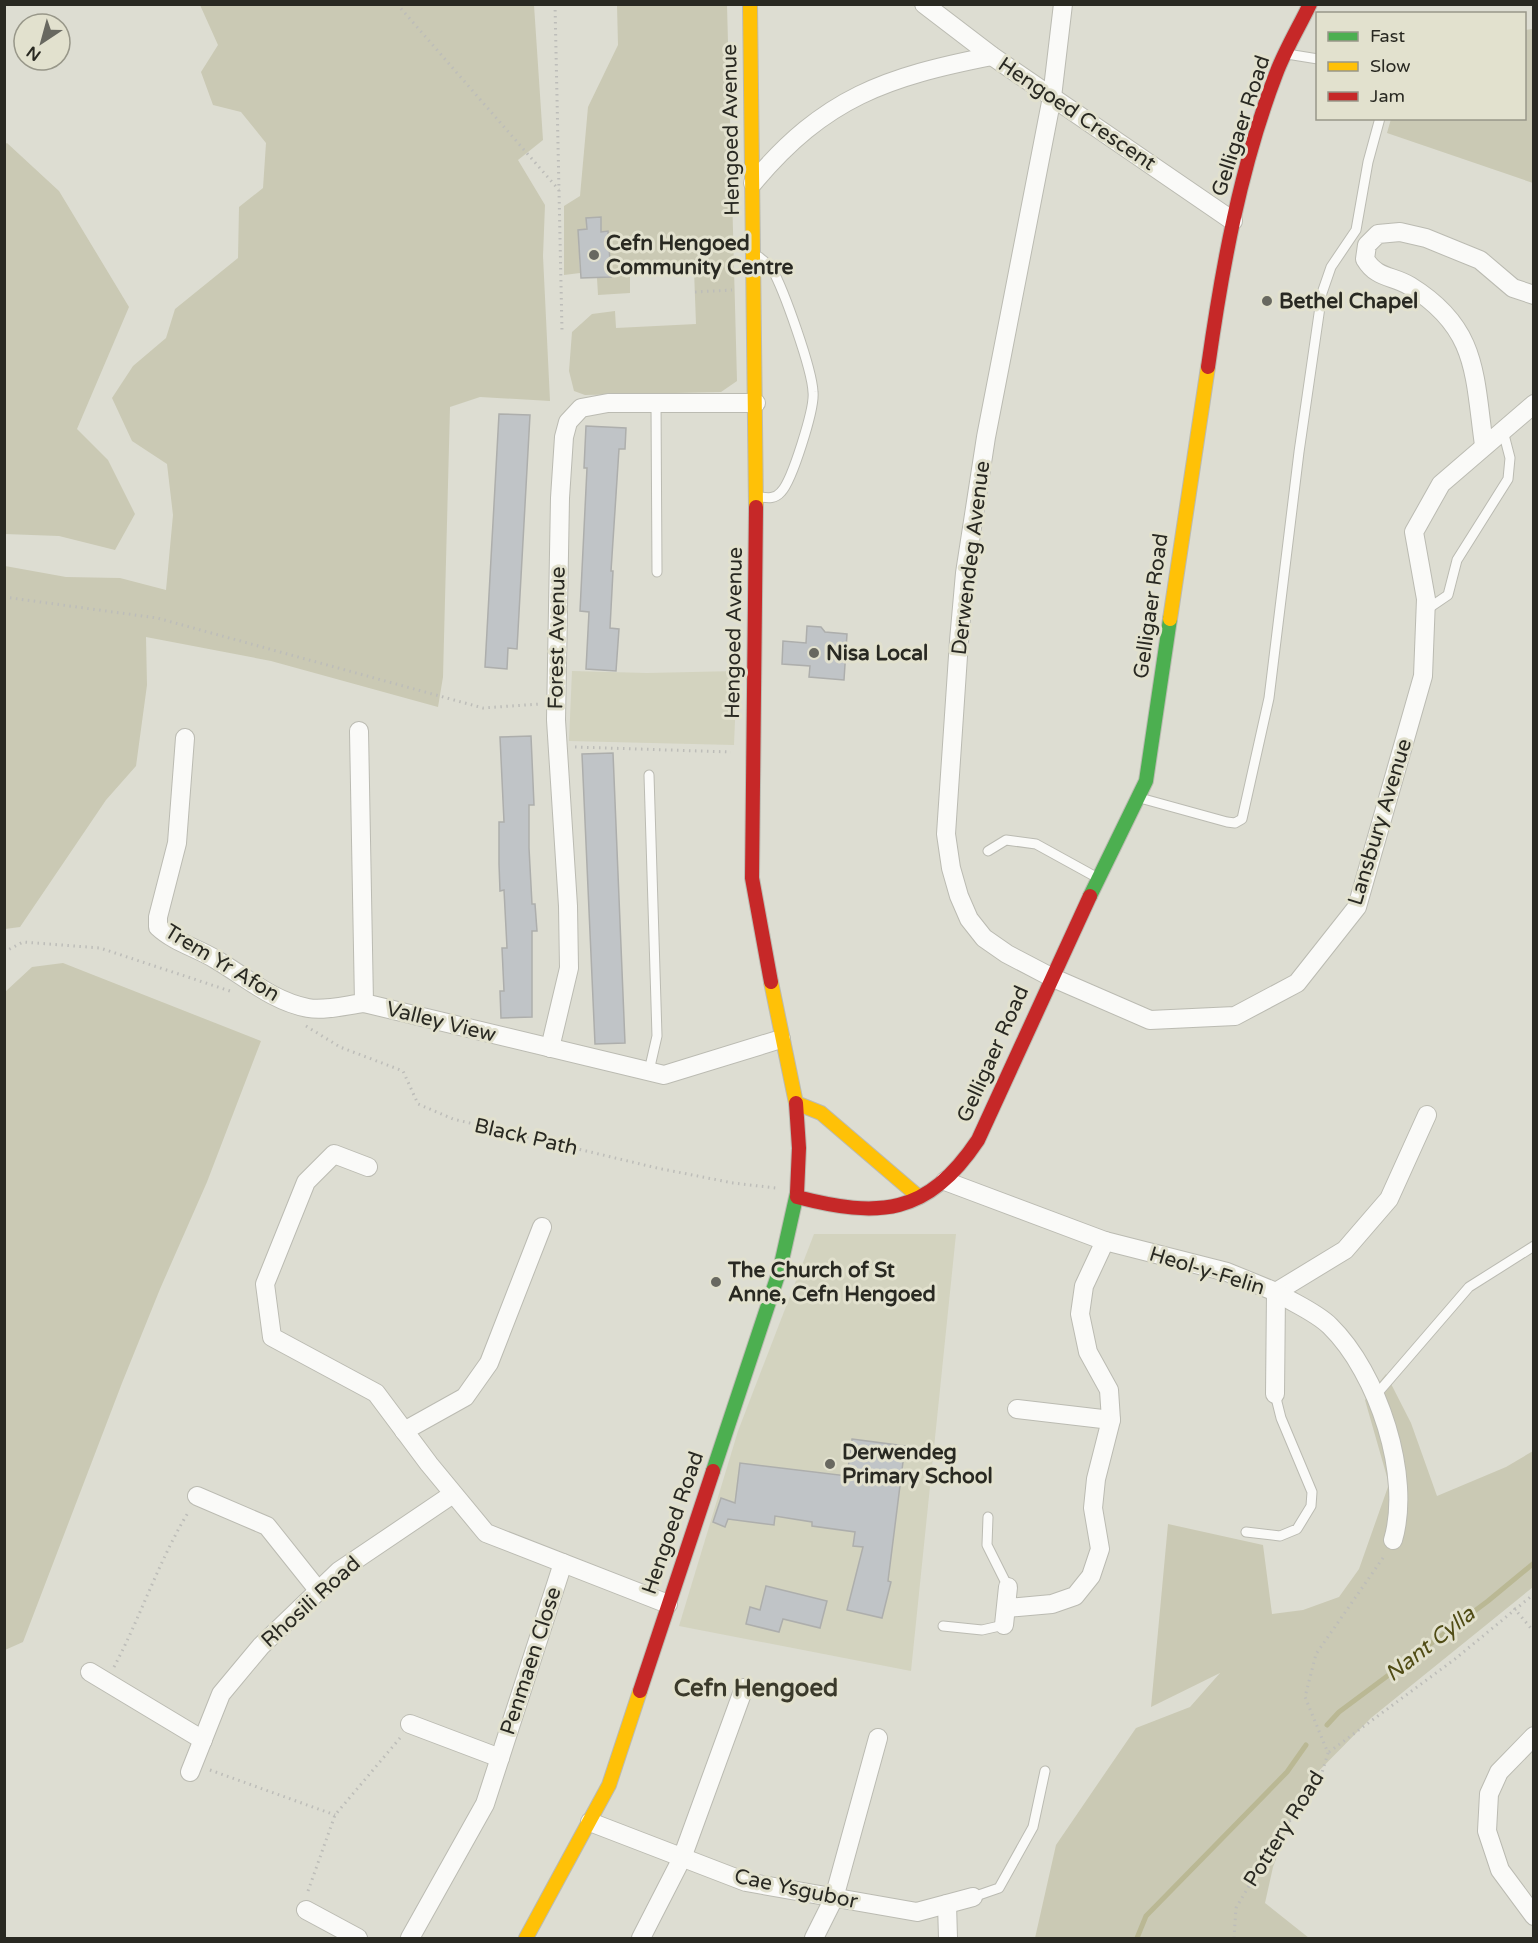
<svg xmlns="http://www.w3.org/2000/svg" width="1538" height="1943" viewBox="0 0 1538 1943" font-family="'Varela Round',sans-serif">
<rect width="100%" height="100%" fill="#ddddd2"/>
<g fill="#d3d3bf">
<polygon points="572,671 647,673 737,671 734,745 569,741"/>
<polygon points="814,1234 956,1234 911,1671 679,1626 738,1431"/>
</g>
<g fill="#cac9b4">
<polygon points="200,5 534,5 543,140 518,160 545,205 543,256 550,401 480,397 450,407 443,677 438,707 271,661 146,637 147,685 136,766 106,800 20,927 5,929 5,566 66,577 120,578 166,590 173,515 167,464 132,441 112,398 133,366 166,338 175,309 238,258 239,207 263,188 266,143 241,112 213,105 201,72 218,45"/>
<polygon points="617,5 727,5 737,381 721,392 585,395 574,391 569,371 572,332 592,314 615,311 616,328 696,324 694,270 630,272 630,293 598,295 597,278 610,277 607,231 601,232 601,218 586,218 587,229 578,230 580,273 564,275 564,206 580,196 588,107 618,45"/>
<polygon points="1532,29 1533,183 1387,133 1391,119 1524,118 1525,30"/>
<polygon points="7,143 59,191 129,307 77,429 108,460 135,514 115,550 59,536 5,534 4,145"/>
<polygon points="63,963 261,1041 207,1182 160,1289 122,1383 23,1642 5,1650 5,992 32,967"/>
<polygon points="1386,1374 1411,1423 1437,1496 1506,1467 1533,1451 1533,1587 1371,1718 1303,1787 1273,1867 1265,1903 1309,1938 1035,1938 1056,1845 1099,1782 1136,1728 1190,1707 1220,1673 1151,1707 1168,1524 1263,1545 1272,1614 1303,1610 1339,1597 1359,1569 1389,1484 1365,1400"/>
</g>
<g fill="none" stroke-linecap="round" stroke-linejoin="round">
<g stroke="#bab894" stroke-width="5">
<polyline points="1327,1725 1339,1712 1488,1601 1534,1563"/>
<polyline points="1137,1938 1146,1916 1287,1772 1306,1745"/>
</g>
</g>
<g fill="#c0c4c7" stroke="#adaeac" stroke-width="1.5">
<polygon points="601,217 601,232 608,231 611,277 581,278 578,230 587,229 586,218"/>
<polygon points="499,414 530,415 517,649 508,648 507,669 485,667"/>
<polygon points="586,426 626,428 625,449 619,449 611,571 613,571 610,628 619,629 616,671 586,669 589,612 580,611 587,468 584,468"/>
<polygon points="807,626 821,627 825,632 847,634 844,680 809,677 810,666 782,664 783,641 806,643"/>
<polygon points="531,736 534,805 529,805 529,848 532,904 535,904 537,931 532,931 532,1017 501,1018 500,991 504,991 502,948 507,948 504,890 500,891 499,864 499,822 504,822 500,737"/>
<polygon points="613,753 625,1043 595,1044 582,754"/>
<polygon points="852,1439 905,1446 888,1581 891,1582 882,1618 847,1610 863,1547 853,1546 855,1532 812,1526 812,1522 775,1516 774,1525 728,1519 725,1527 713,1522 721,1498 735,1503 740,1463 847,1476"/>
<polygon points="766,1586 827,1601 820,1628 783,1619 779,1632 746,1624 750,1607 760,1610"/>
</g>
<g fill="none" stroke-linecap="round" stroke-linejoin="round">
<defs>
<g id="lane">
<polyline points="1287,54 1318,59"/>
<path d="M 759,257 C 763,261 769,264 772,269 C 784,290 812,369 813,392 C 815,408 792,481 781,492 C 775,499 768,498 760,497"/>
<polyline points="656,403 657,572"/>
<polyline points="1426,610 1448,595 1457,560 1508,479 1510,458 1503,431"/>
<polyline points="1140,798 1227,822 1235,823 1242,819 1269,698 1299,452 1322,293 1331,267 1356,230 1368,162 1380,118"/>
<polyline points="988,851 1006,840 1036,844 1096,877"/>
<polyline points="649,1071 657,1036 649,775"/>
<polyline points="1375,1396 1469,1287 1534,1246"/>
<polyline points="988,1517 987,1545 1008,1587"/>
<polyline points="1246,1532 1280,1536 1297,1529 1311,1506 1312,1492 1281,1418 1275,1394"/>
<polyline points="943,1626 982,1630 1004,1625"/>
<polyline points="973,1897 999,1888 1033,1827 1045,1771"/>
</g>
<g id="street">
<polyline points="924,4 992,56 1233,221"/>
<polyline points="1063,4 1052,97 986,437 965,573 959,641 946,834 951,868 959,896 969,919 984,938 1007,954 1051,977 1150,1020 1235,1016 1297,983 1357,907 1423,676 1426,599 1414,532 1441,484 1534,404"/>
<path d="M 753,183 C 825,97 886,77 992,56"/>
<path d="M 1484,445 C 1474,374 1478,328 1410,286 C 1392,275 1377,279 1365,259 L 1367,245 L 1378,234 L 1400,232 L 1426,238 L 1480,260 L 1513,288 L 1534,295"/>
<polyline points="359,731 364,1003 664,1075 781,1039"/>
<path d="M 185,738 L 177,843 L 158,917 L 158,927 C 174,942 197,948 215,959 C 246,977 272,1001 308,1008 C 325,1011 347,1005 364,1003"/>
<polyline points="550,1048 569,968 568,906 556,720 560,498 564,437 568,422 581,408 608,403 756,403"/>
<polyline points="368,1167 334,1154 306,1182 265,1284 272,1337 376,1393 429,1464 486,1533 668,1604"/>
<polyline points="945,1181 1105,1241 1227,1272 1276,1292 1345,1250 1389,1199 1427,1115"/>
<path d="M 1276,1292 C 1293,1303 1316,1312 1330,1326 C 1378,1373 1412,1476 1393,1540"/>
<polyline points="1275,1394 1276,1292"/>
<polyline points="1017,1409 1111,1420"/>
<polyline points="404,1431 465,1397 489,1363 542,1227"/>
<polyline points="197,1496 267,1526 318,1590"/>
<polyline points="1007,1608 1052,1604 1075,1596 1091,1576 1100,1549 1093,1508 1096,1479 1111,1420 1109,1390 1088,1352 1080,1314 1084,1286 1105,1241"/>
<polyline points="1004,1625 1008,1587"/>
<polyline points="90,1672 203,1740"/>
<polyline points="410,1724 500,1758"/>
<polyline points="1534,1736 1499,1772 1489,1794 1487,1831 1500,1870 1534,1916"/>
<polyline points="190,1772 221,1694 261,1646 339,1571 453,1494"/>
<polyline points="590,1822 746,1882 917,1912 973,1897"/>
<polyline points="947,1904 948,1938"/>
<polyline points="306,1910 358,1938"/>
<polyline points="410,1938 485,1804 563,1563"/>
<polyline points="641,1938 682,1858 744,1688"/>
<polyline points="814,1938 834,1898 878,1738"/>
</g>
<g id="fast">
<polyline points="1090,896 1146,781 1170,619"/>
<polyline points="713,1471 780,1269 797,1193"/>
</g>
<g id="slow">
<polyline points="750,4 756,507"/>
<polyline points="1170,619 1208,367"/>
<polyline points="771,982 796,1103 821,1113 919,1197"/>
<polyline points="526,1938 609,1785 640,1691"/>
</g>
<g id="jam">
<path d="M 1208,367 C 1222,268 1240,168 1276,74 C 1285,50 1299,27 1310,4"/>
<polyline points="756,507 752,878 771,982"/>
<polyline points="796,1103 799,1148 797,1193"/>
<path d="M 797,1197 C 879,1218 927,1216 978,1140 L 1090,896"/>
<polyline points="640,1691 713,1471"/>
</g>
</defs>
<use href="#lane" stroke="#bbbbb2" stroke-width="11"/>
<use href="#street" stroke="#bbbbb2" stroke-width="20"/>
<use href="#fast" stroke="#bbbbb2" stroke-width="16"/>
<use href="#slow" stroke="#bbbbb2" stroke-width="16"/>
<use href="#jam" stroke="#bbbbb2" stroke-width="16"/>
<g stroke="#bdbdb9" stroke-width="3" stroke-dasharray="1.5 4.5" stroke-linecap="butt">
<polyline points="397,4 559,190"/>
<polyline points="555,4 562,331"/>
<polyline points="695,292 732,290"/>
<polyline points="4,597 157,618 483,708 540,704"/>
<polyline points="575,747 731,752"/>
<polyline points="4,952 23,942 100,948 230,991"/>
<polyline points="306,1026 340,1047 403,1071 418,1104 453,1119 657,1168 733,1183 776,1188"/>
<polyline points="1514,1608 1534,1632"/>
<path d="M 114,1667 C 141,1616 159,1560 189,1511"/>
<polyline points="1329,1752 1455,1659 1534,1594"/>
<polyline points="210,1770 335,1815"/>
<polyline points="308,1891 335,1815 400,1738"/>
<polyline points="1234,1938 1236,1908 1278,1837 1320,1779 1328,1753 1305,1697 1316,1654 1385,1555"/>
</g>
<use href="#lane" stroke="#fafaf8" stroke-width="9"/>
<use href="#street" stroke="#fafaf8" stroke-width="18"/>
<use href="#fast" stroke="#4caf50" stroke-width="14"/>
<use href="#slow" stroke="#ffc107" stroke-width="14"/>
<use href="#jam" stroke="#c62828" stroke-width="14"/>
</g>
<g fill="#686860" stroke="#e2e1ce" stroke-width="2">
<circle cx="594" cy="255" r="6"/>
<circle cx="1267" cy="301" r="6"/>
<circle cx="814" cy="653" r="6"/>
<circle cx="716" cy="1282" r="6"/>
<circle cx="830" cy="1464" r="6"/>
</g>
<g text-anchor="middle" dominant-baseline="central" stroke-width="6" stroke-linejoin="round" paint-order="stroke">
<g font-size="21" fill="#292922" stroke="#e2e1ce">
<text transform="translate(1077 114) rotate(34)">Hengoed Crescent</text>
<text transform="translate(1241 126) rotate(-72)">Gelligaer Road</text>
<text transform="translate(731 130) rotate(-91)">Hengoed Avenue</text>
<text transform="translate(971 558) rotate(-83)">Derwendeg Avenue</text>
<text transform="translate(1151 606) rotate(-82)">Gelligaer Road</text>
<text transform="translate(734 633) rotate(-89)">Hengoed Avenue</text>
<text transform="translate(557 638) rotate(-89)">Forest Avenue</text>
<text transform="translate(1380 822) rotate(-73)">Lansbury Avenue</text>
<text transform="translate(222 963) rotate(31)">Trem Yr Afon</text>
<text transform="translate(441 1022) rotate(14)">Valley View</text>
<text transform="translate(993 1054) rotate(-66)">Gelligaer Road</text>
<text transform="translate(526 1137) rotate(13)">Black Path</text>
<text transform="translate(1207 1271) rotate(17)">Heol-y-Felin</text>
<text transform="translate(673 1523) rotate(-71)">Hengoed Road</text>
<text transform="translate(311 1602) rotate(-42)">Rhosili Road</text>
<text transform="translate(531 1661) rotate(-72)">Penmaen Close</text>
<text transform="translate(1284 1829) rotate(-58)">Pottery Road</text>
<text transform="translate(796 1889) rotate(12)">Cae Ysgubor</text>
</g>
<g font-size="21" font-weight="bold" fill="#292922" stroke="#e2e1ce" text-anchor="start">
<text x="606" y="243">Cefn Hengoed<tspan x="606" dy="24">Community Centre</tspan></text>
<text x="1279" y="301">Bethel Chapel</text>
<text x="826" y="653">Nisa Local</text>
<text x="728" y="1270">The Church of St<tspan x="728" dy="24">Anne, Cefn Hengoed</tspan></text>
<text x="842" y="1452">Derwendeg<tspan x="842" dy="24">Primary School</tspan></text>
</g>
<g font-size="22" font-style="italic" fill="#504c15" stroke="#e2e1ce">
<text transform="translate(1430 1644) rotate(-38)">Nant Cylla</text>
</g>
<g font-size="24" font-weight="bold" fill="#3b3a2b" stroke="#e2e1ce">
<text x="756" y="1688">Cefn Hengoed</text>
</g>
</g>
<rect width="1538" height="1943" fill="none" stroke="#292922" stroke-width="12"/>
<rect x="1316" y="12" width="210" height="108" fill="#e2e1ce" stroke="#989789" stroke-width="1.5"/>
<rect x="1328" y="32" width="30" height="9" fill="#4caf50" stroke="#989789" stroke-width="1.5"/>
<text x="1370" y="42" font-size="18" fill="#292922">Fast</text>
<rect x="1328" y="62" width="30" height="9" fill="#ffc107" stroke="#989789" stroke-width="1.5"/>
<text x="1370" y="72" font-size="18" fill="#292922">Slow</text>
<rect x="1328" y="92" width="30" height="9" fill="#c62828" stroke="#989789" stroke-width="1.5"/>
<text x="1370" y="102" font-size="18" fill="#292922">Jam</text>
<g transform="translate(42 42) rotate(216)"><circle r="28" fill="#e2e1ce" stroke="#989789" stroke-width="1.5"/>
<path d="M0-4.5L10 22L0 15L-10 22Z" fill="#686860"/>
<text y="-9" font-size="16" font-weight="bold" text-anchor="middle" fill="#292922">N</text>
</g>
</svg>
